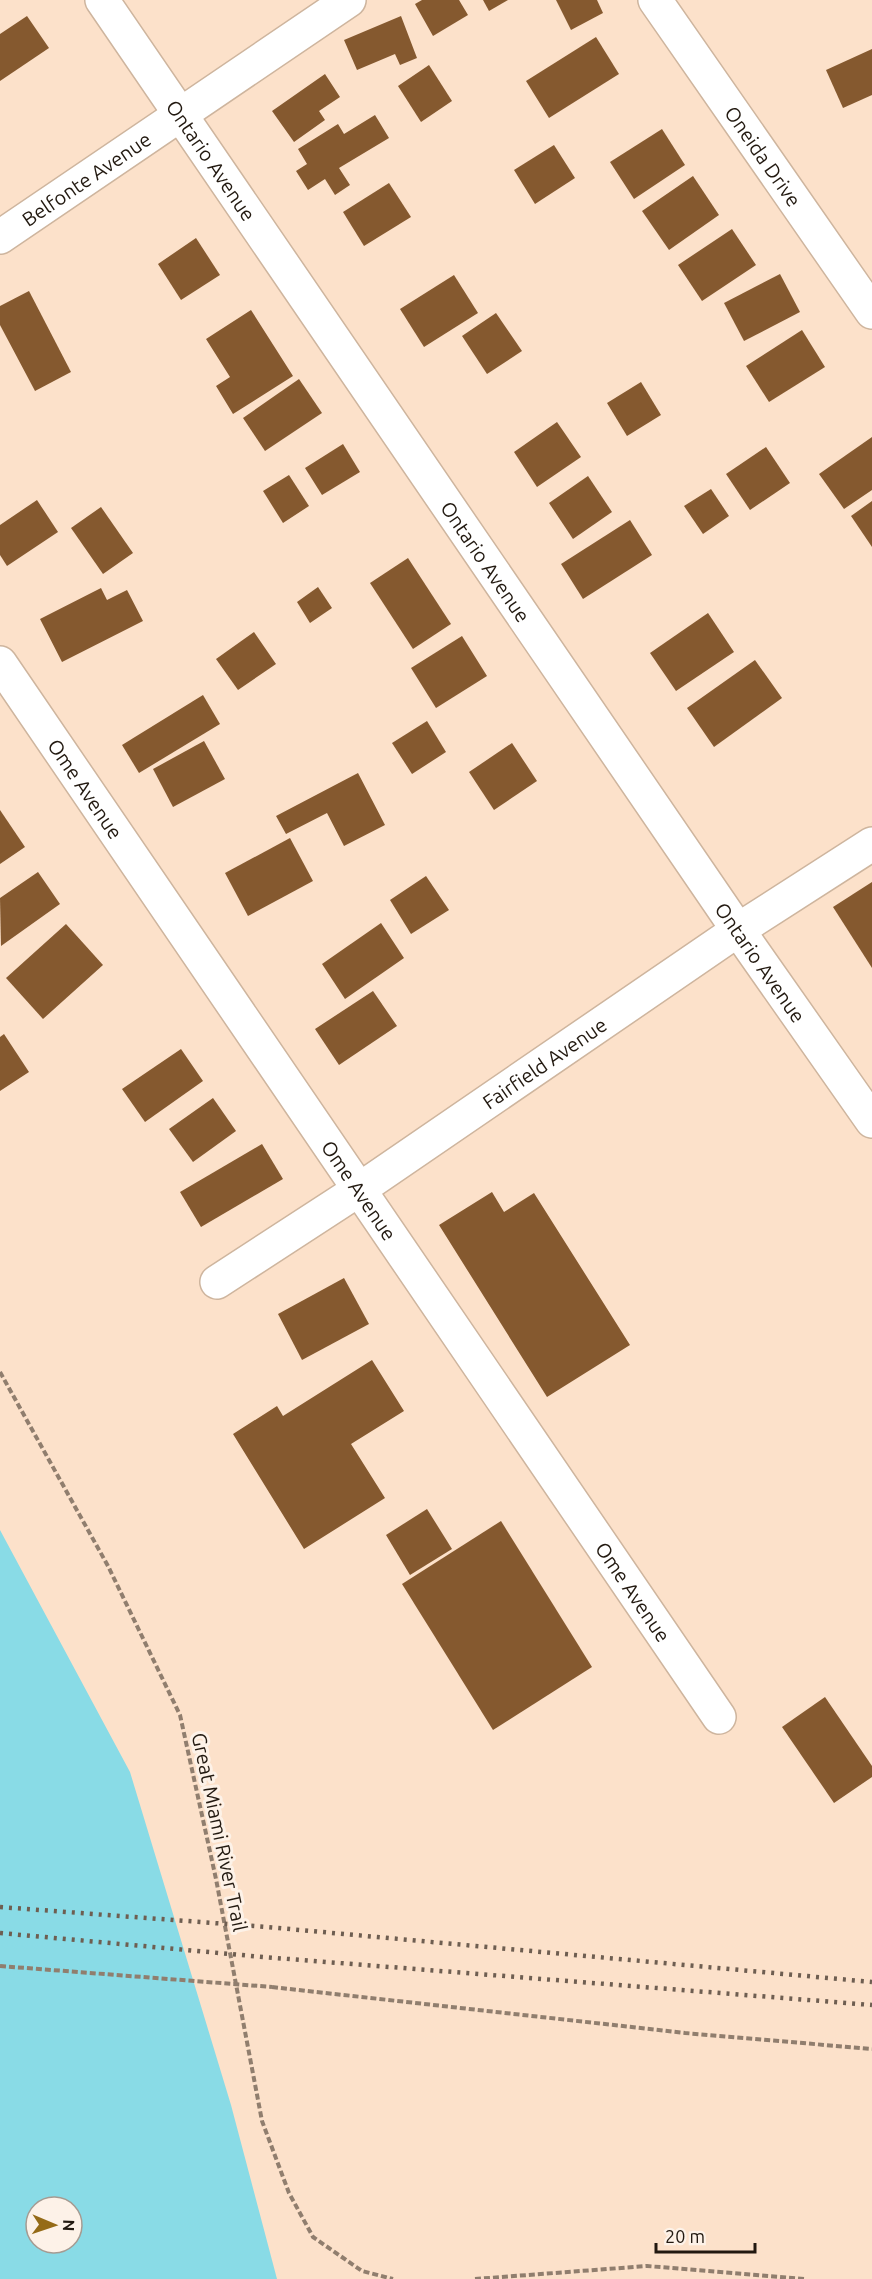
<svg xmlns="http://www.w3.org/2000/svg" width="872" height="2279" viewBox="0 0 872 2279" font-family="Ubuntu,sans-serif">
<rect width="100%" height="100%" fill="#fce1ca"/>
<path fill="#89dbe6" fill-rule="evenodd" d="M 0,1530 L 130,1772 L 231,2105 L 277,2279 L 0,2279 ZM 36,2207 L 72,2207 L 72,2243 L 36,2243 Z"/>
<g fill="#85592f">
<polygon points="422,0 459,0 468,15 433,36 415,4"/>
<polygon points="483,0 508,0 489,11"/>
<polygon points="556,0 597,0 603,13 571,30"/>
<polygon points="27,16 49,48 0,81 0,34"/>
<polygon points="401,16 417,58 400,65 395,54 357,70 344,40"/>
<polygon points="596,37 619,74 549,118 526,81"/>
<polygon points="872,49 872,95 843,108 826,70"/>
<polygon points="429,65 452,101 421,122 398,86"/>
<polygon points="325,74 340,97 319,111 325,120 294,142 272,111"/>
<polygon points="375,115 389,138 339,168 350,185 335,195 325,179 308,190 296,171 307,164 298,149 338,124 344,134"/>
<polygon points="662,129 685,165 634,199 610,162"/>
<polygon points="554,145 575,178 535,204 514,170"/>
<polygon points="693,176 719,215 669,250 642,211"/>
<polygon points="389,183 411,217 364,246 343,212"/>
<polygon points="732,229 756,265 702,301 678,265"/>
<polygon points="196,238 220,275 181,300 158,264"/>
<polygon points="780,274 800,312 744,341 724,303"/>
<polygon points="454,275 478,313 424,347 400,309"/>
<polygon points="29,291 71,372 35,391 0,325 0,306"/>
<polygon points="251,310 293,376 233,414 216,386 230,377 206,339"/>
<polygon points="496,313 522,351 487,374 462,336"/>
<polygon points="802,330 825,367 769,402 746,366"/>
<polygon points="299,379 322,413 265,451 243,418"/>
<polygon points="641,382 661,415 627,436 607,403"/>
<polygon points="557,422 581,457 537,487 514,452"/>
<polygon points="872,437 872,490 844,509 819,474"/>
<polygon points="343,444 360,472 322,495 305,468"/>
<polygon points="766,447 790,483 750,510 726,474"/>
<polygon points="289,475 309,506 283,523 263,491"/>
<polygon points="588,476 612,512 573,539 549,503"/>
<polygon points="711,489 729,516 703,534 684,506"/>
<polygon points="37,500 58,532 7,566 0,555 0,525"/>
<polygon points="872,501 872,547 851,516"/>
<polygon points="101,507 133,553 103,574 71,528"/>
<polygon points="630,520 652,555 583,599 561,564"/>
<polygon points="408,558 451,624 413,649 370,583"/>
<polygon points="318,587 332,608 310,623 297,602"/>
<polygon points="101,588 107,600 127,590 143,621 62,662 40,619"/>
<polygon points="708,613 734,652 676,691 650,653"/>
<polygon points="254,632 276,664 238,690 216,659"/>
<polygon points="462,636 487,676 436,708 411,668"/>
<polygon points="755,660 782,698 714,747 687,708"/>
<polygon points="203,695 220,724 139,773 122,745"/>
<polygon points="427,721 446,752 412,774 392,743"/>
<polygon points="204,741 225,779 173,807 153,769"/>
<polygon points="512,743 537,781 494,810 469,772"/>
<polygon points="358,773 385,825 344,846 327,813 286,834 276,816"/>
<polygon points="0,810 25,847 0,864"/>
<polygon points="290,838 313,881 248,916 225,873"/>
<polygon points="38,872 60,904 1,946 0,898"/>
<polygon points="426,876 449,910 411,934 390,900"/>
<polygon points="872,882 872,968 833,907"/>
<polygon points="381,923 404,958 345,999 322,964"/>
<polygon points="66,924 103,965 43,1019 6,978"/>
<polygon points="373,991 397,1026 339,1065 315,1029"/>
<polygon points="4,1034 29,1072 0,1091 0,1037"/>
<polygon points="181,1049 203,1081 145,1122 122,1089"/>
<polygon points="213,1098 236,1131 193,1162 169,1129"/>
<polygon points="262,1144 283,1179 201,1227 180,1192"/>
<polygon points="492,1192 504,1212 534,1193 630,1345 547,1397 439,1225"/>
<polygon points="344,1278 369,1324 302,1360 278,1314"/>
<polygon points="372,1360 404,1411 351,1444 385,1498 304,1549 233,1434 277,1406 283,1416"/>
<polygon points="427,1509 452,1549 410,1575 386,1535"/>
<polygon points="501,1521 592,1667 493,1730 402,1584"/>
<polygon points="825,1697 872,1766 872,1777 834,1803 782,1727"/>
</g>
<g fill="none" stroke-linecap="round" stroke-linejoin="round">
<defs>
<g id="street">
<path id="s1" d="M 102,0 L 738,930 L 872,1121"/>
<path id="s2" d="M 655,0 L 872,312"/>
<path id="s3" d="M 0,237 L 349,0"/>
<path id="s4" d="M 0,663 L 719,1717"/>
<path id="s5" d="M 217,1282 L 360,1189 L 738,930 L 872,844"/>
</g>
</defs>
<use href="#street" stroke="#ceb59e" stroke-width="36"/>
<g stroke="#907e6e" stroke-width="4" stroke-dasharray="6 3" stroke-linecap="butt">
<polyline points="0,1372 108,1566 180,1715 216,1879 262,2121 289,2193 313,2237 362,2271 393,2279"/>
<polyline points="272,1987 685,2033 872,2049"/>
<polyline points="475,2279 647,2266 804,2279"/>
</g>
<use href="#street" stroke="#fff" stroke-width="33"/>
<g stroke="#6e5e51" stroke-width="4.5" stroke-dasharray="3 6" stroke-linecap="butt">
<polyline points="0,1907 267,1927 872,1982"/>
<polyline points="0,1933 263,1957 872,2005"/>
</g>
<polyline stroke="#907e6e" stroke-width="4" stroke-dasharray="6 3" stroke-linecap="butt" points="0,1966 272,1987"/>
</g>
<g text-anchor="middle" dominant-baseline="central" stroke-width="6" stroke-linejoin="round" paint-order="stroke">
<g font-size="20" fill="#221910" stroke="#fdf2e8">
<text stroke="none"><textPath href="#s2" startOffset="190">Oneida Drive</textPath></text>
<text stroke="none"><textPath href="#s1" startOffset="194">Ontario Avenue</textPath></text>
<text stroke="none"><textPath href="#s3" startOffset="104">Belfonte Avenue</textPath></text>
<text stroke="none"><textPath href="#s1" startOffset="680">Ontario Avenue</textPath></text>
<text stroke="none"><textPath href="#s4" startOffset="152">Ome Avenue</textPath></text>
<text stroke="none"><textPath href="#s1" startOffset="1166">Ontario Avenue</textPath></text>
<text stroke="none"><textPath href="#s5" startOffset="394">Fairfield Avenue</textPath></text>
<text stroke="none"><textPath href="#s4" startOffset="638">Ome Avenue</textPath></text>
<text stroke="none"><textPath href="#s4" startOffset="1124">Ome Avenue</textPath></text>
<text transform="translate(220 1832) rotate(78)">Great Miami River Trail</text>
</g>
</g>
<g transform="translate(54 2225) rotate(92)"><circle r="28" fill="#fdf2e8" stroke="#a59b92" stroke-width="1.5"/>
<path d="M0-4.5L10 22L0 15L-10 22Z" fill="#956b17"/>
<text y="-9" font-size="16" font-weight="bold" text-anchor="middle" fill="#221910">N</text>
</g>
<path d="M656 2243v9h99v-9" fill="none" stroke="#221910" stroke-width="3"/>
<text x="665" y="2243" font-size="18" fill="#221910" stroke="#fdf2e8" stroke-width="4.5" paint-order="stroke">20 m</text>
</svg>
